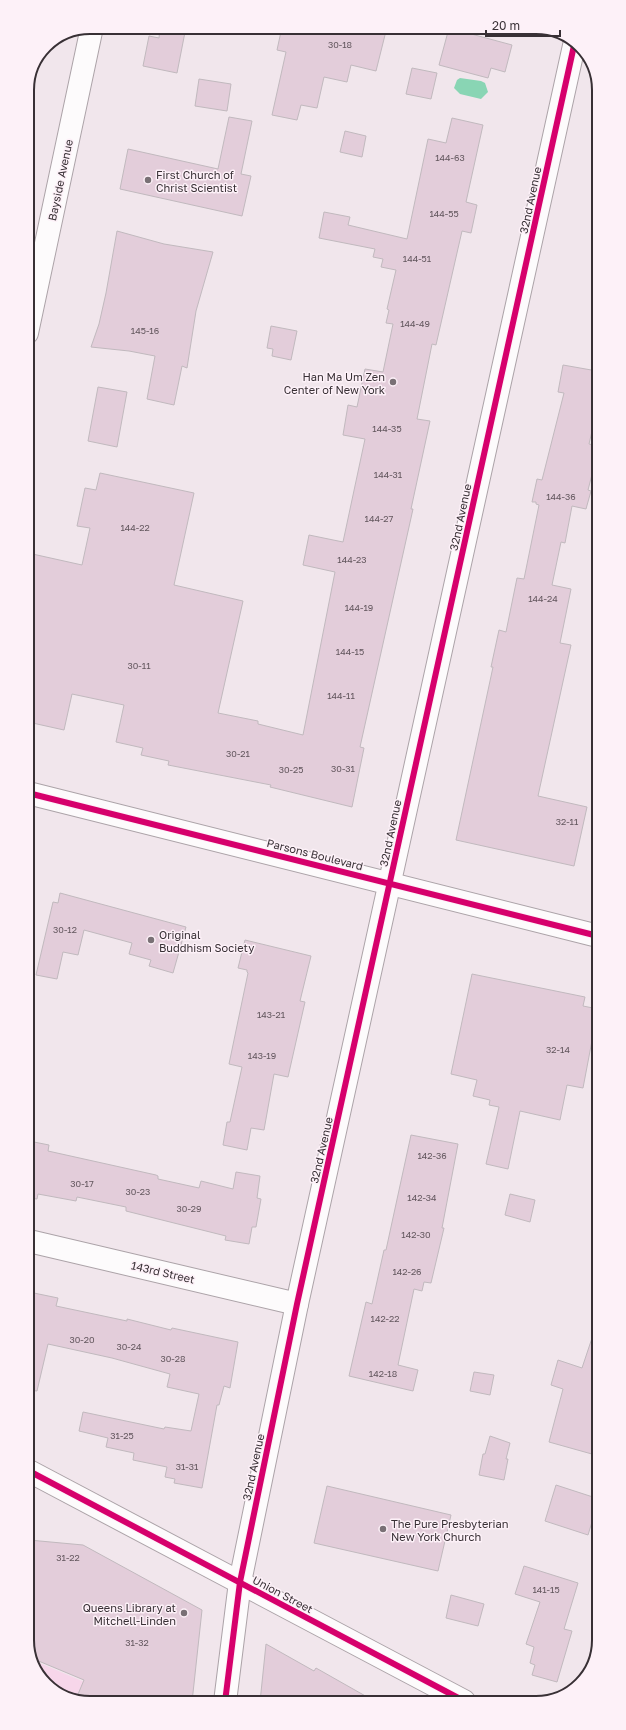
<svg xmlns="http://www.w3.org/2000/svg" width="626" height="1730" viewBox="0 0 626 1730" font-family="'Golos Text',sans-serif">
<rect width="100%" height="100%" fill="#f1e6ec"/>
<polygon fill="#f7d6ea" points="30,1659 134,1703 85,1703 49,1688"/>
<polygon fill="#89d5b4" points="460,78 481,81 485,83 488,92 481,99 460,94 454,88 457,80"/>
<g fill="#e3cdda" stroke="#c1b9be">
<polygon points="160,27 186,27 177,73 143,66 149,36 159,38"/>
<polygon points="282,27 387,27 376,71 351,65 347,82 324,77 317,108 301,105 297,120 272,115 286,52 277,50"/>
<polygon points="449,28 512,45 505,72 491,68 488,78 439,65"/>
<polygon points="412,68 437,73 431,99 406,94"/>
<polygon points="199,79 231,84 227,111 195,106"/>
<polygon points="229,117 252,121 241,174 251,176 242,216 120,189 128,149 218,169"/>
<polygon points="452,118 483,125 466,202 477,205 471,233 462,231 436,345 432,344 417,419 430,421 411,509 413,509 360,747 364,748 352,807 270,787 271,785 168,765 169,761 141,755 143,748 116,742 124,705 72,694 64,730 28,722 28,553 82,565 90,528 77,526 85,488 96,490 100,473 194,493 174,585 243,601 218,713 258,721 258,724 303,735 335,572 303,565 309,535 343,542 365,439 343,435 348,405 357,407 365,369 383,372 393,324 386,323 389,310 387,309 396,270 381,267 383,259 373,257 375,249 319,238 324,212 350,217 348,225 407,239 428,139 446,143"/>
<polygon points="345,131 366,136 362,157 340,152"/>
<polygon points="117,231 164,244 213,252 196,311 187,368 182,366 174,405 147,399 155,356 129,351 91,347 99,324 106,293"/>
<polygon points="271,326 297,331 291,360 272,356 273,349 267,348"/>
<polygon points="563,365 597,371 597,410 589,444 597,446 597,455 588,490 591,491 586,509 572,506 565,543 561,542 552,585 571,589 560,643 571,645 538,796 587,807 574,866 456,840 493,667 491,667 499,630 506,632 517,578 524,579 539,505 536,504 536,502 532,502 537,479 542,480 564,393 558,392"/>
<polygon points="98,387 127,392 117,447 88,441"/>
<polygon points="60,893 186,927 173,973 149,966 151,960 129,954 132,943 84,930 78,955 63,952 57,979 36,975 53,902 58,903"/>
<polygon points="245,940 311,956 300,1001 305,1002 288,1077 274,1074 264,1130 251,1128 247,1150 223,1145 227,1122 230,1122 242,1067 229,1064 248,973 247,972 247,970 238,968"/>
<polygon points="472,974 585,997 583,1006 598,1009 583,1088 567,1085 560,1120 520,1111 508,1169 486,1164 499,1107 489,1105 490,1100 473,1096 477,1080 451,1074"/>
<polygon points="411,1135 458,1144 442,1228 444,1228 431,1283 424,1282 422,1291 414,1289 398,1365 418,1370 413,1391 349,1376 366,1302 372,1304 384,1250 386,1250"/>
<polygon points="29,1141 49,1145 48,1151 156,1175 158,1176 158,1179 199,1188 201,1181 233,1189 236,1172 260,1176 257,1198 261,1199 256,1227 252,1227 249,1244 225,1240 226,1236 126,1211 126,1207 77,1197 76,1201 38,1194 37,1199 29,1198"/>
<polygon points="510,1194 535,1200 530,1222 505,1215"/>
<polygon points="29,1292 58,1298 56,1306 127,1321 127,1319 171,1330 172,1328 238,1342 230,1388 224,1386 219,1405 217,1405 202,1488 174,1483 175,1479 165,1477 167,1467 133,1460 134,1453 106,1447 108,1438 79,1431 83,1412 164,1429 165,1427 191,1431 199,1394 167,1387 170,1374 112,1358 48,1344 37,1391 29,1390"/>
<polygon points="595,1329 599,1329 599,1456 549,1442 563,1389 551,1385 558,1360 582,1368"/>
<polygon points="474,1372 494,1375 490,1395 470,1391"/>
<polygon points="490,1436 510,1443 506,1459 508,1459 504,1480 479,1475 483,1454 485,1454"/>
<polygon points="556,1485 599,1499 588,1535 545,1521"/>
<polygon points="327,1486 451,1515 438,1571 314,1543"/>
<polygon points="29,1540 83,1545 202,1610 192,1702 85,1703 76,1699 84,1680 29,1657"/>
<polygon points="524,1566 578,1583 564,1629 572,1631 557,1682 532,1675 535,1665 530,1663 534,1647 526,1644 540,1602 515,1594"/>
<polygon points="451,1595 484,1604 478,1626 446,1618"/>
<polygon points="266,1644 314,1671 316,1668 376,1702 260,1702"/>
</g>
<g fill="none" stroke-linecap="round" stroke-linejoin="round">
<defs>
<g id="minor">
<polyline points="27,333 92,27"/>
<polyline points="28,793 598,936"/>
<polyline points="29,1241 297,1304"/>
<polyline points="29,1471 464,1701"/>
<polyline points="225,1702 240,1582 297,1304 575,41"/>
</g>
</defs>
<use href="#minor" stroke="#aca3a8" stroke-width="24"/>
<use href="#minor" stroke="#fdfbfc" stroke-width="22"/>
<defs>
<g id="cycleway">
<polyline points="28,793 598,936"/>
<polyline points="29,1471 464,1701"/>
<polyline points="225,1702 240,1582 297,1304 575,41"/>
</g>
</defs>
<use href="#cycleway" stroke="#fdf1f8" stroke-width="8"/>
<use href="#cycleway" stroke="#d6006c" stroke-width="6"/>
</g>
<g fill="#797075" stroke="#fdf1f8" stroke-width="1.5">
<circle cx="148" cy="180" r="4"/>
<circle cx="393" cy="382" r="4"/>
<circle cx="151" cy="940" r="4"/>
<circle cx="383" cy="1529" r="4"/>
<circle cx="184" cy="1613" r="4"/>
</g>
<g text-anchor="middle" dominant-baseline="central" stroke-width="3" stroke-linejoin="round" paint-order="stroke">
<g font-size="9" fill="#63575e">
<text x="340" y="44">30-18</text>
<text x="450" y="157">144-63</text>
<text x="444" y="213">144-55</text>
<text x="417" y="258">144-51</text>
<text x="415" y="323">144-49</text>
<text x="145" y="330">145-16</text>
<text x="387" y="428">144-35</text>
<text x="388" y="474">144-31</text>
<text x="561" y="496">144-36</text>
<text x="379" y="518">144-27</text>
<text x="135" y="527">144-22</text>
<text x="352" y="559">144-23</text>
<text x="543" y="598">144-24</text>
<text x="359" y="607">144-19</text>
<text x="350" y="651">144-15</text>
<text x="139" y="665">30-11</text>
<text x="341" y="695">144-11</text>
<text x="238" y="753">30-21</text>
<text x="343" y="768">30-31</text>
<text x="291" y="769">30-25</text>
<text x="567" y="821">32-11</text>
<text x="65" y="929">30-12</text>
<text x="271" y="1014">143-21</text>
<text x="558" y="1049">32-14</text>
<text x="262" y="1055">143-19</text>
<text x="432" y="1155">142-36</text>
<text x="82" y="1183">30-17</text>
<text x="138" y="1191">30-23</text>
<text x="422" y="1197">142-34</text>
<text x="189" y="1208">30-29</text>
<text x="416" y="1234">142-30</text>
<text x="407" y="1271">142-26</text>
<text x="385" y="1318">142-22</text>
<text x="82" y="1339">30-20</text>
<text x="129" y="1346">30-24</text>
<text x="173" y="1358">30-28</text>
<text x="383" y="1373">142-18</text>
<text x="122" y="1435">31-25</text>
<text x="187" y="1466">31-31</text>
<text x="68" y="1557">31-22</text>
<text x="546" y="1589">141-15</text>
<text x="137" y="1642">31-32</text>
</g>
<g font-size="11" fill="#383035" stroke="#fdf1f8" text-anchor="start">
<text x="156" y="174">First Church of<tspan x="156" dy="13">Christ Scientist</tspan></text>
<text x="385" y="376" text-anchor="end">Han Ma Um Zen<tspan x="385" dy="13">Center of New York</tspan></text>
<text x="159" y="934">Original<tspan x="159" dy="13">Buddhism Society</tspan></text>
<text x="391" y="1523">The Pure Presbyterian<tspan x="391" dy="13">New York Church</tspan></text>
<text x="176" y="1607" text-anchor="end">Queens Library at<tspan x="176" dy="13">Mitchell-Linden</tspan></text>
</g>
<g font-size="11" fill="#383035" stroke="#fdf1f8">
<text transform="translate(60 180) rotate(-78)">Bayside Avenue</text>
<text transform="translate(530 200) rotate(-78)">32nd Avenue</text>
<text transform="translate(460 517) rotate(-78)">32nd Avenue</text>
<text transform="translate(390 833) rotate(-78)">32nd Avenue</text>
<text transform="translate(315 854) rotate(14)">Parsons Boulevard</text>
<text transform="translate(321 1150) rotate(-77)">32nd Avenue</text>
<text transform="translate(163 1272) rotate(13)">143rd Street</text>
<text transform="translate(253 1467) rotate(-78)">32nd Avenue</text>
<text transform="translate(283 1594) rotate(28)">Union Street</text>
</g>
</g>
<path d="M0 0H626V1730H0ZM90 34H536A56 56 0 0 1 592 90V1640A56 56 0 0 1 536 1696H90A56 56 0 0 1 34 1640V90A56 56 0 0 1 90 34Z" fill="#fdf1f8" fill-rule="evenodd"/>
<path fill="none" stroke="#383035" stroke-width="2" d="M90 34H536A56 56 0 0 1 592 90V1640A56 56 0 0 1 536 1696H90A56 56 0 0 1 34 1640V90A56 56 0 0 1 90 34Z"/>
<path d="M486 30v6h74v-6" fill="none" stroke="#383035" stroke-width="2"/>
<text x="492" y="30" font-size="12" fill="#383035" stroke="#fdf1f8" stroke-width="3" paint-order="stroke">20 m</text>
</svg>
